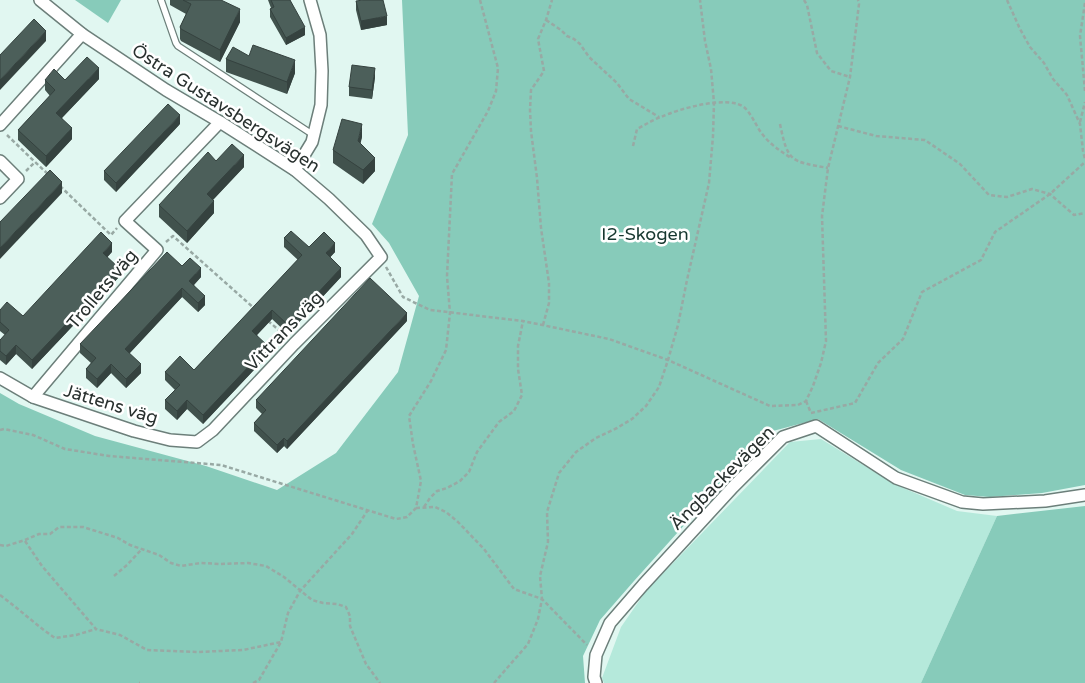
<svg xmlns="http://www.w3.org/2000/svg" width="1085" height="683" viewBox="0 0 1085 683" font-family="'Varela Round',sans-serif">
<rect width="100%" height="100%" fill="#e1f7f1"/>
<polygon fill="#b5e9db" points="821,439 894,484 957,511 997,516 921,683 604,683 602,678 621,627 646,591 790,442"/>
<g fill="#87cbba">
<polygon points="75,0 121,0 108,23"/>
<polygon points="402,0 1085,0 1085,485 1042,493 990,497 965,495 901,470 818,419 773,431 723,482 634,581 600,620 583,656 585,683 0,683 0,393 19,404 95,436 206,466 277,490 336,453 398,372 419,296 389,243 372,224 408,135"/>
<polygon points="1085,506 1085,683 921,683 997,516"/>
</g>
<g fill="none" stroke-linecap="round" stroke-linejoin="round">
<defs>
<polyline id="service" points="161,0 176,43 178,46 315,136"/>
<g id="minor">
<polyline points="0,125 82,34"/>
<polyline points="0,161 18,179 0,198"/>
<polyline points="295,170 312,142 321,105 322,71 320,35 310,0"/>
<polyline points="0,378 33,397 134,431 170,440 197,442 213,430 294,344 381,257 366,235 329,199 295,170 220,122 166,90 82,34 40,0"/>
<polyline points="33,397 157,250 125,221 220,122"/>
<polyline points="596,683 594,677 596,655 610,623 643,585 733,487 783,437 816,426 896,478 962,502 983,504 1045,501 1085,495"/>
</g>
</defs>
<use href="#service" stroke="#6c7f7a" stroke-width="8"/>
<use href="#minor" stroke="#6c7f7a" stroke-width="14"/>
<g stroke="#98a9a4" stroke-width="2.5" stroke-dasharray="4 2.5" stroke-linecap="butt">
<polyline points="804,0 807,5 817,53 831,71 850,77"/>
<polyline points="1007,0 1020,29 1030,47 1044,63 1053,79 1067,95 1080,124 1083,151 1085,159"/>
<polyline points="1085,3 1080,36 1085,91"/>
<polyline points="546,20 561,30 567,36 574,39 580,44 589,57 617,83 629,99 659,117"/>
<polyline points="1080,122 1085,102"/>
<path d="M 780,124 C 788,163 791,161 828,168"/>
<polyline points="838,126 876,136 925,140 960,164 989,195 1007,197 1032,189 1050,194 1074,215 1085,213"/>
<polyline points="7,135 35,162"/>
<path d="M 633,146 L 637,129 C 645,125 652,120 661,117 C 678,109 730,94 745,108 C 751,114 755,123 760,131 C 768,143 779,150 791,158"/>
<polyline points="26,171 35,162 49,175"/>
<polyline points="60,186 111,235 117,228"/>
<polyline points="166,242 173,236 255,309"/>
<polyline points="386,267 403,297 430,310 523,321 609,339 668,360 770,406 798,405 806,401 813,386 821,363 826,341 822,216 828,168 850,77 859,4 858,0"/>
<polyline points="268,321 285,335"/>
<polyline points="543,325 549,303 549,283 541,228 537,178 531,131 530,110 531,90 544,71 538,39 546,20 552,0"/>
<polyline points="806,401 811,413"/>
<polyline points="811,413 855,403 878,363 903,339 922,292 981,260 995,232 1050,194 1085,162"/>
<polyline points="0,430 4,429 33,435 65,449 109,456 221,465 396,519 407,517 416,508 421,481 413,444 409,416 431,381 446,350 450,313 447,276 452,174 488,111 496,91 498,68 480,0"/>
<polyline points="424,507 430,498 437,491 447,488 460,481 469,472 477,452 499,422 514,411 522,395 518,369 518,346 523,321"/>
<polyline points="416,508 435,507 446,512 458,522 484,549 514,589 542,599 587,645"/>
<polyline points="25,541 42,566 96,629 120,635 147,650 198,652 243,650 281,642"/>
<polyline points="0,545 6,546 25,540 39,534 50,534 59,527 83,527 118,538 130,545 159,555 171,563 181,566 201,563 220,564 248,563 266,566 284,577 312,600 323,603 337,604 346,607 350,616 350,626 366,664 380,683"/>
<polyline points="114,576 127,565 141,550"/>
<path d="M 0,595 C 19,609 36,625 55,638 L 76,635 L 96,629"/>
<polyline points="139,683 140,683"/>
<polyline points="253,683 259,680 281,642 288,613 300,591 352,534 368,510"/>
<polyline points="494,683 528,644 538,619 542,599 540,576 548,542 547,512 559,473 576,452 596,438 617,428 632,419 646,406 659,387 668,360 678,325 687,280 709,183 713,136 714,103 711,69 705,41 700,0"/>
</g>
<use href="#service" stroke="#fff" stroke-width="5.5"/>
<use href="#minor" stroke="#fff" stroke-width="11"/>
</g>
<g fill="#41524d">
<polygon points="170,0 221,0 240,22 220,62 181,41 180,39 180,27 186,14 170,5"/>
<polygon points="268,0 290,0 305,35 286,45 270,17 270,9 271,8"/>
<polygon points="356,1 387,25 361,30 356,10"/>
<polygon points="249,56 295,73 287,94 226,72 226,59"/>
<polygon points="375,77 372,99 349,96 349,87"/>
<polygon points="99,79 62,118 72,139 46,167 18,140 18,130 50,96 45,90 45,80"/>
<polygon points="180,124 116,192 104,180 104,171"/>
<polygon points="362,137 360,143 375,171 363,184 333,163 333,150"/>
<polygon points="216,161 244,167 213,200 214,213 187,243 159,217 159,205"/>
<polygon points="284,238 309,247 335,252 330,257 341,277 288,334 272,319 257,335 268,355 203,424 187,409 177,420 165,409 165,400 175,390 165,380 165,372 194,370 298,260 284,247"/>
<polygon points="112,252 107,257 119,277 32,369 16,354 6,365 0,360 0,340 5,335 0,331 0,310 23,316"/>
<polygon points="182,266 201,277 194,285 205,305 198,312 182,297 129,354 141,373 126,388 111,373 97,388 86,378 86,369 91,363 80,353 80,344"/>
<polygon points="407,321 287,449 284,446 277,453 254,431 254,423 262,414 256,408 256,400"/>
</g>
<g fill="#35423f">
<polygon points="240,9 240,22 220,62 220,50"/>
<polygon points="387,16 387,25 361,30 361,21"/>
<polygon points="305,27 305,35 286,45 286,38"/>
<polygon points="46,31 46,41 0,90 0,80"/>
<polygon points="295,60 295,73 287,94 287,82"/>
<polygon points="99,68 99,79 56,124 56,113"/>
<polygon points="375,68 375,77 372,99 372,90"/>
<polygon points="180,115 180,124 116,192 116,183"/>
<polygon points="362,124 362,137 358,155 358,141"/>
<polygon points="72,128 72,139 46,167 46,156"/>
<polygon points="244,155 244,167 207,206 207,194"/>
<polygon points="375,158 375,171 363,184 363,170"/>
<polygon points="62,182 62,193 0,259 0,248"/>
<polygon points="214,201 214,213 187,243 187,231"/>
<polygon points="112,243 112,252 103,262 103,253"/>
<polygon points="335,243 335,252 326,262 326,253"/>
<polygon points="119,268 119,277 32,369 32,360"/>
<polygon points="201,268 201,277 189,290 189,281"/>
<polygon points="341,268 341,277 288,334 288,325"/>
<polygon points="182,288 182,297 125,358 125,349"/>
<polygon points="205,296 205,305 198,312 198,303"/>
<polygon points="272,310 272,319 252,340 252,331"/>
<polygon points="407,313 407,321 287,449 287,441"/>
<polygon points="16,345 16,354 6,365 6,356"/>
<polygon points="268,346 268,355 203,424 203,415"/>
<polygon points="111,364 111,373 97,388 97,379"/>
<polygon points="141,364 141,373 126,388 126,379"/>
<polygon points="187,400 187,409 177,420 177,411"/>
<polygon points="284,438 284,446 277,453 277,445"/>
</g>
<g fill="#4c5f5a" stroke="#35423f">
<polygon points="183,0 221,0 240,9 220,50 181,29 180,27 191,4"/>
<polygon points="271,0 290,0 305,27 286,38 270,9 274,7"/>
<polygon points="363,0 383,0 387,16 361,21 356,1"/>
<polygon points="34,19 46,31 0,80 0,55"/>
<polygon points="253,45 295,60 287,82 226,59 233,47 249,56"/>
<polygon points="87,57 99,68 56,113 72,128 46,156 18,130 55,90 45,80 54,69 65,80"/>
<polygon points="352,65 375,68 372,90 349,87"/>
<polygon points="168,104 180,115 116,183 104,171"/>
<polygon points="342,119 362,124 358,141 375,158 363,170 333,150"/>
<polygon points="232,144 244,155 207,194 214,201 187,231 159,205 208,152 216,161"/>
<polygon points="50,170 62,182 0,248 0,222"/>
<polygon points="291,231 309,247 324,232 335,243 326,253 341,268 288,325 272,310 252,331 268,346 203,415 187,400 177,411 165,400 180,385 165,372 180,356 194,370 302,255 284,238"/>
<polygon points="101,232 112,243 103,253 119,268 32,360 16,345 6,356 0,351 0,340 9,330 0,322 0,310 7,302 23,316"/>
<polygon points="167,252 182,266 190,258 201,268 189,281 205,296 198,303 182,288 125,349 141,364 126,379 111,364 97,379 86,369 96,358 80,344"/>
<polygon points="370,278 407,313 287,441 284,438 277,445 254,423 266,410 256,400"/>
</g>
<g text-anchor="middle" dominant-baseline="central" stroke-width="5" stroke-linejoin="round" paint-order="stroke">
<g font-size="18" fill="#28302e" stroke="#fff">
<text transform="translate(226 108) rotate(33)">Östra Gustavsbergsvägen</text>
<text transform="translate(102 289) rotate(-50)">Trollets väg</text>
<text transform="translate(284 331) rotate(-46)">Vittrans väg</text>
<text transform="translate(111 404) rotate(17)">Jättens väg</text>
<text transform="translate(722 478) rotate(-45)">Ängbackevägen</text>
</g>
<g font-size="18" fill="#16372f" stroke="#fff">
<text x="645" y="234">I2-Skogen</text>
</g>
</g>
</svg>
